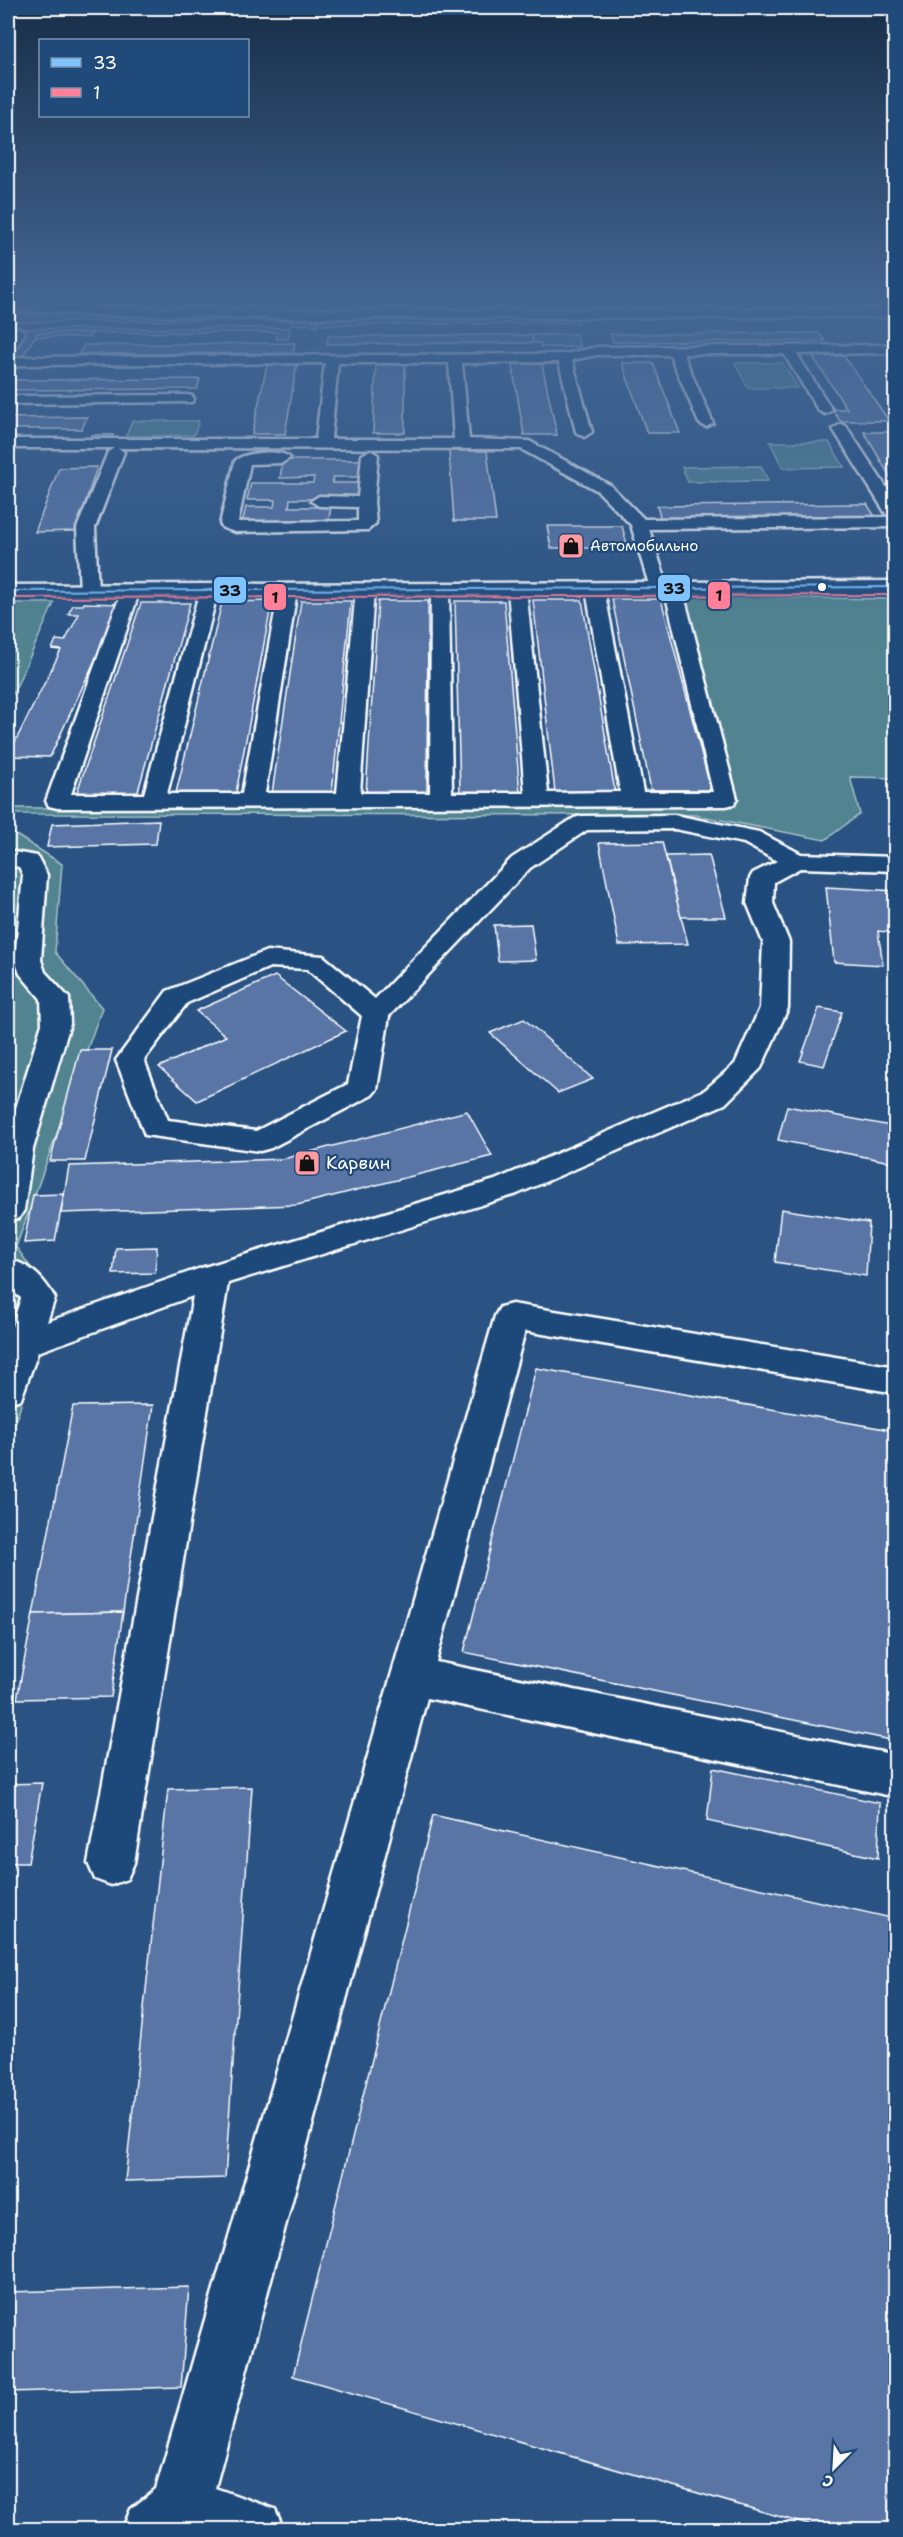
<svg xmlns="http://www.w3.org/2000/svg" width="903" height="2537" viewBox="0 0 903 2537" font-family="'Shantell Sans',sans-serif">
<rect width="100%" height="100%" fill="#2a5383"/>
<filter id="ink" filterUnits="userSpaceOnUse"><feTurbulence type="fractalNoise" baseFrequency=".0167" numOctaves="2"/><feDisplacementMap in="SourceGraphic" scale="12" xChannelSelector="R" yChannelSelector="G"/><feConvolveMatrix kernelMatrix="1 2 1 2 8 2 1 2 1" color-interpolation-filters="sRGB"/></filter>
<g filter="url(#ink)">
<polygon fill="#3c608f" points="25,299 295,299 292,312 20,305"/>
<g fill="#518490" stroke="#a8c2c8" stroke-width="1.5">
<polygon points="735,363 783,363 798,388 748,388"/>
<polygon points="132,421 199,421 194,435 126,436"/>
<polygon points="770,442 829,442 844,467 783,468"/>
<polygon points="761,466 768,481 688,482 682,467"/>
<polygon points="678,596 895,599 895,778 850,777 860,814 825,840 695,815 8,814 8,808 736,806"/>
<polygon points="15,603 54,603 8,705 8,615"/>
<polygon points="8,830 62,864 55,952 102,1008 16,1247 53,1298 8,1448"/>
</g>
<g fill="#5875a5" stroke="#fff" stroke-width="1.5">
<polygon points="247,301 289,301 288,305 245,305"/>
<polygon points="819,307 822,311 320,312 320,308"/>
<polygon points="96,313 94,318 236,316 234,320 8,322 8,314"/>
<polygon points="236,316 315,317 313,321 319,321 318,325 290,324 292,321 234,320"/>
<polygon points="577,319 579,323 323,325 324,320"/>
<polygon points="290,328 288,339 276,339 277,332 37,333 22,358 8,358 25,329"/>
<polygon points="37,333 92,333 90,337 35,337"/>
<polygon points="819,333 825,341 613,342 610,334"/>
<polygon points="576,334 580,347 541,347 540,343 533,343 532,335"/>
<polygon points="532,335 533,343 327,344 328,336"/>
<polygon points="295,343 293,353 79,354 84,345"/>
<polygon points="844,356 887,418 889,421 840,421 832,409 847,409 813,357"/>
<polygon points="622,363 653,363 680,433 647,433"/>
<polygon points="297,364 285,434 252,434 267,365"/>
<polygon points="376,364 405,364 405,433 373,433"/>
<polygon points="512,364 542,364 557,435 524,435"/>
<polygon points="200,379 197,389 8,390 8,380"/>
<polygon points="87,417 82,429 8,429 8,418"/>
<polygon points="864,432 896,432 896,487"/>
<polygon points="92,435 113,435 111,439 90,439"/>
<polygon points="449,451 487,451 496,521 454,521"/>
<polygon points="283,460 368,460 367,477 333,477 332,483 365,483 363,499 290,499 289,507 331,507 328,524 242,524 246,507 274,507 275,500 247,500 251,483 313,483 314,477 280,478"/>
<polygon points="97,467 76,531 35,532 59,468"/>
<polygon points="867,504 876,518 661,520 657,506"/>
<polygon points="547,526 622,526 628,548 551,548"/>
<polygon points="612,599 661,599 711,790 651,790"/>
<polygon points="533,600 582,600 615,792 555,792"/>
<polygon points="272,601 236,793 176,793 222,602"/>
<polygon points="301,601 351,601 332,793 272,793"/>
<polygon points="378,601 428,601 427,793 366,793"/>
<polygon points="455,601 504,601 520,793 460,793"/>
<polygon points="84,603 121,604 50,757 8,756 61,650 52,649 56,640 65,641 79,614 68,614 73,605 83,605"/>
<polygon points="141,603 190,603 137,795 76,795"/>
<polygon points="159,820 156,844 47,847 52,824"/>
<polygon points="662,842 688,944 619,945 599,843"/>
<polygon points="709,855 726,917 681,917 666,856"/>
<polygon points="826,887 896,891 896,933 878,931 883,965 834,962"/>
<polygon points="531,924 536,960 498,961 494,925"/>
<polygon points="275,976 346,1031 197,1101 159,1067 226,1036 196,1011"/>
<polygon points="819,1008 842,1012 824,1066 800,1061"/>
<polygon points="524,1019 593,1079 558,1093 490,1033"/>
<polygon points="80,1050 112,1050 85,1161 50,1161"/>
<polygon points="787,1106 896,1127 896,1163 778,1140"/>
<polygon points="467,1111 492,1156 297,1205 61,1213 69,1166 283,1159"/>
<polygon points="64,1194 55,1241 24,1243 33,1195"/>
<polygon points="781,1209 869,1223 866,1276 775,1262"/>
<polygon points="157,1247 155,1273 113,1274 116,1248"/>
<polygon points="536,1368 896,1431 896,1741 464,1652"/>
<polygon points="153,1405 123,1612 33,1614 73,1406"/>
<polygon points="123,1612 111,1697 17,1699 33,1614"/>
<polygon points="713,1768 880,1803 878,1858 707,1821"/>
<polygon points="42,1783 28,1863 8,1863 8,1784"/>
<polygon points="252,1787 225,2178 125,2181 168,1789"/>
<polygon points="433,1815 896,1919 896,2530 826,2530 293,2376"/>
<polygon points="189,2287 181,2387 8,2392 8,2292"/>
</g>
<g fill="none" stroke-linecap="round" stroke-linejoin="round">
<defs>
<g id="minor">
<polygon points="12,302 91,307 305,310 896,309 896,317 305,318 91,315 8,309 8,303"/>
<polygon points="19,328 25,332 13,353 8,354 8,340 14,329"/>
<path d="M 896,345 L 896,353 L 797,354 L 832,410 L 825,414 L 818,410 L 784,354 L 683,354 L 713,423 L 706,427 L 699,423 L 670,355 L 597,355 L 572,360 L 592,432 L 584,437 L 576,432 L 559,362 L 462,363 L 469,439 L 529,441 L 610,485 L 644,519 L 888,517 L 833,429 L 841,424 L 846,426 L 896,502 L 896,527 L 649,529 L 667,584 L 680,584 L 682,588 L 737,799 L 734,804 L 726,806 L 57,808 L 49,806 L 46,801 L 122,590 L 124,586 L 138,586 L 140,590 L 71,794 L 144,794 L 200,590 L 202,586 L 216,586 L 218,590 L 167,794 L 242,794 L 279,590 L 281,586 L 295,586 L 297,590 L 265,793 L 337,793 L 356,589 L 358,585 L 372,585 L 374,589 L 360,793 L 430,793 L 431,590 L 433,586 L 447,586 L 449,590 L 452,793 L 525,793 L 508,589 L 510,585 L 524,585 L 526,589 L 548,793 L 620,792 L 586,589 L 588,585 L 602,585 L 604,589 L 643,792 L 713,792 L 665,592 L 652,592 L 650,588 L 631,525 L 598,491 L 521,449 L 118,448 L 124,452 L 95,528 L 98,591 L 96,595 L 82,595 L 80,591 L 77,528 L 108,452 L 114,448 L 8,448 L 8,439 L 316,439 L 325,363 L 23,365 L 8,369 L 8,361 L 22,357 L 565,354 L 597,347 ZM 338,363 L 449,363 L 454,439 L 331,439 Z"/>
<polygon points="187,395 192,396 194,399 192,402 8,404 8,396"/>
<path d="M 370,450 L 378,455 L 374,502 L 376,523 L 368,530 L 235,532 L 223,528 L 220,524 L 235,461 C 243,452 282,449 290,458 L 282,463 L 250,464 L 238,522 L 358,521 L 358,507 L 319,506 L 311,501 L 319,496 L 358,497 L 362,455 Z"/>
<path d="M 675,815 L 759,832 L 801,854 L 896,857 L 896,871 L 800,868 L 774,882 L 773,903 L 789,942 L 788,1008 L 761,1068 L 725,1104 L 517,1194 L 228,1283 L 134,1863 L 127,1879 L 111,1885 L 95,1879 L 88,1863 L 193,1296 L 38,1352 L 21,1399 L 8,1403 L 8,1338 L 21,1298 L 8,1287 L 8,1259 C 31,1265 43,1278 55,1298 L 47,1322 L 201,1268 L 495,1180 L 705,1090 L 735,1064 L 760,1008 L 763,942 L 747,903 L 750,878 L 753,873 L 777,861 L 744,843 L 675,829 L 587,830 L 530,868 L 389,1016 L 377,1089 L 372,1095 L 271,1148 L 260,1151 L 145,1135 L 116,1060 L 167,991 L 267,951 L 323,956 L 375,999 L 512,858 L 574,818 L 582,816 ZM 270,967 L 307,969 L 362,1016 L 348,1084 L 256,1131 L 168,1120 L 144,1060 L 187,1003 Z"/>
<polygon points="8,851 37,856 47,875 41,960 45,972 69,998 70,1024 33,1149 24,1210 19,1218 8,1221 8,1134 42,1024 41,999 20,974 15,960 23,875 19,867 8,865"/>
<polygon points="512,1304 896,1367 896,1393 525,1331 436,1662 896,1755 896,1797 427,1698 215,2488 275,2509 284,2530 122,2530 131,2509 156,2489 495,1316 500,1307"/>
</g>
<g id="major">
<polygon points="872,299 885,299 896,312 896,325 892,324"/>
<polygon points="896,581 896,593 8,596 8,585"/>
</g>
</defs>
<use href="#minor" stroke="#fff" stroke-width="5"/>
<use href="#major" stroke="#fff" stroke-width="5"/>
<use href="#minor" fill="#1f4a7a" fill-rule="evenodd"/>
<use href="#major" fill="#1f4a7a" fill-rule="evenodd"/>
<defs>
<polyline id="bus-1" points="8,591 896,587"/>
<polyline id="bus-2" points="8,598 896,595"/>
</defs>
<use href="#bus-1" stroke="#1f4a7a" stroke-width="4.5"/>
<use href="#bus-2" stroke="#1f4a7a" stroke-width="4.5"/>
<use href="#bus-1" stroke="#80c4ff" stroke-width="2"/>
<use href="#bus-2" stroke="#ff8098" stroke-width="2"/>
</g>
</g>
<linearGradient id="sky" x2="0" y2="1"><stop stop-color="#172e48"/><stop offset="0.46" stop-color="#446693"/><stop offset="1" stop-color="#446693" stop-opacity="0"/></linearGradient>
<rect width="903" height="655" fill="url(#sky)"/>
<defs>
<symbol id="shop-square" viewBox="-11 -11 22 22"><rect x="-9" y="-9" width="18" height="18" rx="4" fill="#ff9aa2" stroke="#1f4a7a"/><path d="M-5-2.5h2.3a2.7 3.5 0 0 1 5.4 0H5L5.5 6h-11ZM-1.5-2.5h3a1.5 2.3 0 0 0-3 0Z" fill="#111"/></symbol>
</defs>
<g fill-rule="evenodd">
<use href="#shop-square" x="556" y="531" width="30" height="30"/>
<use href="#shop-square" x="292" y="1148" width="30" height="30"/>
</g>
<circle fill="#fff" stroke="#1f4a7a" stroke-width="2" cx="822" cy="587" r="5"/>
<g text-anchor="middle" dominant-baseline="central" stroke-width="4.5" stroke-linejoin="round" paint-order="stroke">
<g font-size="15" fill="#fff" stroke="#1f4a7a" text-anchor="start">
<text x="590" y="546">Автомобильно</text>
</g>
<g font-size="18" fill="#fff" stroke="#1f4a7a" text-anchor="start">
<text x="326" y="1163">Карвин</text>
</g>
</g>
<g stroke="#1f4a7a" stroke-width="2">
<rect x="657" y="574" width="34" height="28" rx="6" fill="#80c4ff"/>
<rect x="213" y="576" width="34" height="28" rx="6" fill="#80c4ff"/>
<rect x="707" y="581" width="24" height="29" rx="6" fill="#ff8098"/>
<rect x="263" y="583" width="24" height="28" rx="6" fill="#ff8098"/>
</g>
<g font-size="16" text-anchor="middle" font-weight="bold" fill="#111">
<text x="674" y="594">33</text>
<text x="230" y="596">33</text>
<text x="719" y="601">1</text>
<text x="275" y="603">1</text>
</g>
<rect width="903" height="2537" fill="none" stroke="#1f4a7a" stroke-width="30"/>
<rect x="15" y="15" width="873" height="2507" fill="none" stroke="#fff" stroke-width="2" filter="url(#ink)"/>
<rect x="39" y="39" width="210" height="78" fill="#1f4a7a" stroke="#7992af" stroke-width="1.5"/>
<rect x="51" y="58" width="30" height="9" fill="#80c4ff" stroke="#7992af" stroke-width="1.5"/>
<text x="93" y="69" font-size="18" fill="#ffffff">33</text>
<rect x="51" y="88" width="30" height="9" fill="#ff8098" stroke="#7992af" stroke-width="1.5"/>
<text x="93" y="99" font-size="18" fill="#ffffff">1</text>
<g transform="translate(834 2468) rotate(204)" stroke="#1f4a7a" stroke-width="4.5" paint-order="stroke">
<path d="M0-4.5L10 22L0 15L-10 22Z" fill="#ffffff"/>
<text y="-9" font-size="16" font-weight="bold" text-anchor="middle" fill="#ffffff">С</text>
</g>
</svg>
